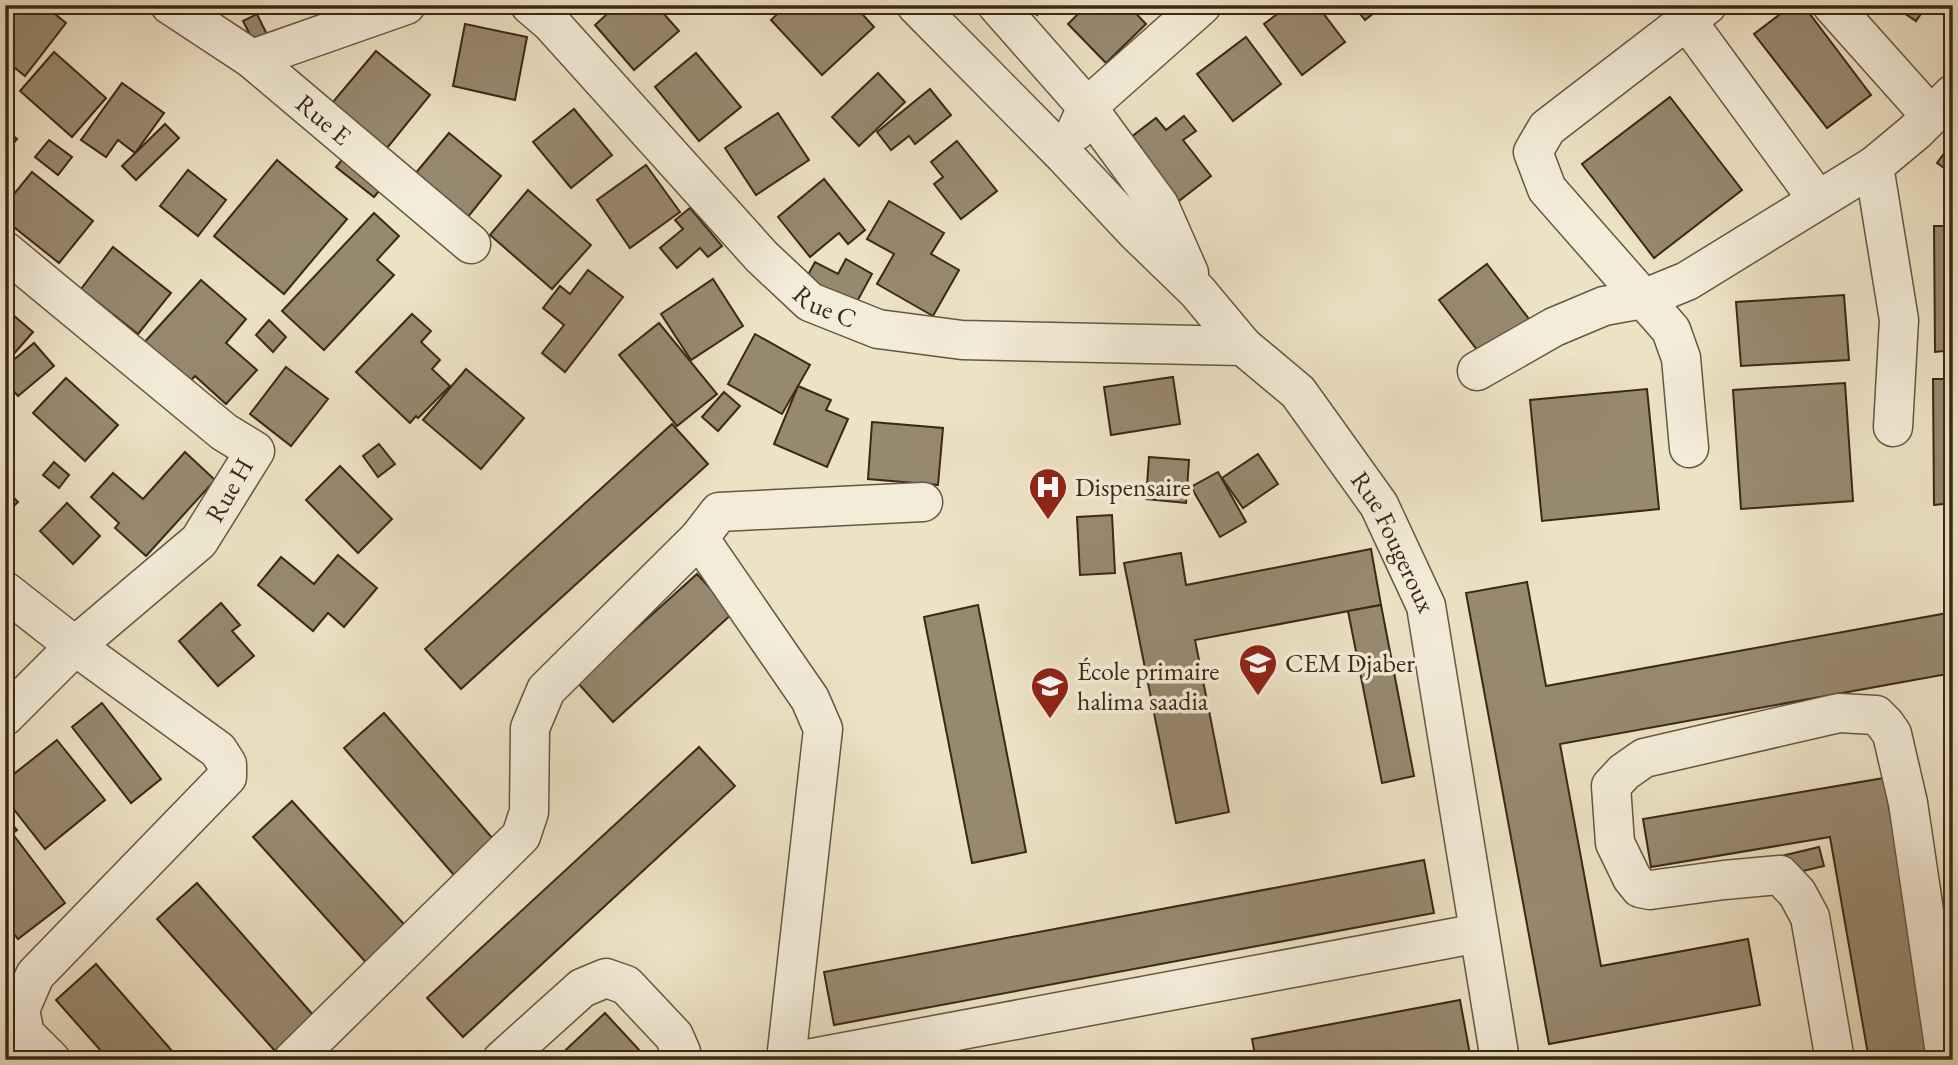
<svg xmlns="http://www.w3.org/2000/svg" width="1958" height="1065" viewBox="0 0 1958 1065" font-family="'EB Garamond',serif">
<rect width="100%" height="100%" fill="#ece2c4"/>
<filter id="stains"><feTurbulence type="fractalNoise" baseFrequency=".00286" numOctaves="4"/><feColorMatrix values="0 0 0 0 .2 0 0 0 0 .09 0 0 0 0 .02 0 0 0 .5 -.17"/></filter>
<radialGradient id="worn" r=".72"><stop offset=".6" stop-color="#630" stop-opacity="0"/><stop offset="1" stop-color="#630" stop-opacity=".3"/></radialGradient>
<g fill="#978970" stroke="#3b2815" stroke-width="2">
<polygon points="18,5 44,5 66,23 25,76 5,60 5,22"/>
<polygon points="211,5 237,5 213,13"/>
<polygon points="318,5 349,5 327,30"/>
<polygon points="617,5 656,5 679,31 634,70 595,25"/>
<polygon points="787,5 854,5 874,27 822,75 771,20"/>
<polygon points="1028,5 1048,5 1037,15"/>
<polygon points="1087,5 1128,5 1146,24 1106,63 1068,24"/>
<polygon points="1289,5 1317,5 1345,42 1302,75 1264,24"/>
<polygon points="1353,5 1384,5 1365,20"/>
<polygon points="1792,5 1803,5 1871,95 1827,128 1754,34"/>
<polygon points="1892,5 1927,5 1916,21"/>
<polygon points="257,14 275,51 261,57 243,21"/>
<polygon points="465,24 527,37 515,100 453,86"/>
<polygon points="1246,37 1281,84 1233,121 1197,74"/>
<polygon points="376,51 430,95 387,148 332,103"/>
<polygon points="54,52 106,98 72,137 20,91"/>
<polygon points="696,53 741,107 699,141 655,87"/>
<polygon points="878,73 905,102 859,146 832,117"/>
<polygon points="122,83 164,113 135,153 118,140 106,157 81,140"/>
<polygon points="930,89 951,115 915,144 909,136 891,150 877,132"/>
<polygon points="1670,97 1742,190 1654,258 1582,164"/>
<polygon points="574,109 612,155 571,188 533,142"/>
<polygon points="778,113 809,160 756,195 725,148"/>
<polygon points="1184,116 1196,131 1183,140 1211,176 1175,204 1126,141 1156,118 1166,130"/>
<polygon points="165,124 179,138 136,180 122,166"/>
<polygon points="5,129 17,139 5,154"/>
<polygon points="449,133 501,176 467,218 415,174"/>
<polygon points="49,140 72,157 58,175 35,157"/>
<polygon points="957,141 997,191 961,219 934,184 943,177 931,162"/>
<polygon points="1953,141 1953,174 1937,163"/>
<polygon points="346,155 384,185 374,197 336,167"/>
<polygon points="277,160 347,219 284,294 214,236"/>
<polygon points="646,165 680,212 630,248 597,200"/>
<polygon points="188,170 226,200 198,236 160,206"/>
<polygon points="32,172 93,221 59,263 5,220 5,205"/>
<polygon points="824,179 865,230 848,244 839,233 810,257 778,217"/>
<polygon points="528,190 591,245 552,289 490,235"/>
<polygon points="889,201 944,233 931,254 959,270 933,316 877,284 894,254 867,239"/>
<polygon points="690,208 722,246 708,257 700,248 677,268 660,248 683,229 675,220"/>
<polygon points="374,213 399,236 377,260 394,275 324,350 282,311"/>
<polygon points="1934,226 1953,226 1953,350 1935,352"/>
<polygon points="113,247 171,293 138,334 81,289"/>
<polygon points="846,259 872,274 853,309 804,282 815,262 838,274"/>
<polygon points="1487,264 1529,319 1481,355 1439,300"/>
<polygon points="588,270 623,297 565,372 542,353 564,325 543,308 560,286 570,294"/>
<polygon points="713,279 743,326 691,360 661,314"/>
<polygon points="201,280 246,319 226,343 257,370 226,404 195,376 186,386 141,346"/>
<polygon points="1844,295 1849,360 1741,366 1736,302"/>
<polygon points="5,308 33,332 5,364"/>
<polygon points="412,314 431,331 421,342 440,360 432,369 450,386 418,418 416,416 410,423 356,372"/>
<polygon points="269,320 286,337 273,352 256,335"/>
<polygon points="659,323 717,394 677,426 619,355"/>
<polygon points="755,334 810,365 782,414 728,384"/>
<polygon points="34,343 54,366 18,396 5,381 5,367"/>
<polygon points="286,367 328,399 291,446 250,414"/>
<polygon points="466,369 524,418 481,469 423,420"/>
<polygon points="1173,377 1180,424 1111,435 1104,387"/>
<polygon points="66,378 118,425 85,461 33,413"/>
<polygon points="1933,379 1953,379 1953,503 1934,505"/>
<polygon points="1845,383 1853,501 1741,509 1733,390"/>
<polygon points="798,386 831,400 826,410 848,419 827,467 774,444"/>
<polygon points="1647,389 1659,509 1542,521 1530,400"/>
<polygon points="724,392 740,406 718,431 702,417"/>
<polygon points="872,422 943,428 938,485 868,479"/>
<polygon points="672,424 708,464 461,689 425,649"/>
<polygon points="379,444 395,464 378,477 363,456"/>
<polygon points="185,452 215,480 146,556 115,528 119,523 91,497 113,473 143,499"/>
<polygon points="1258,454 1278,484 1243,508 1222,478"/>
<polygon points="1149,457 1189,460 1186,503 1146,499"/>
<polygon points="54,462 69,475 59,488 43,475"/>
<polygon points="340,466 392,519 358,553 306,500"/>
<polygon points="1218,472 1246,522 1220,537 1191,487"/>
<polygon points="5,489 18,502 5,515"/>
<polygon points="67,503 100,536 73,564 40,531"/>
<polygon points="1112,515 1115,573 1080,575 1077,517"/>
<polygon points="1371,549 1381,605 1195,640 1229,812 1176,823 1124,563 1181,553 1186,585"/>
<polygon points="338,555 377,588 344,627 328,613 313,631 258,585 281,557 314,584"/>
<polygon points="697,574 733,613 613,722 577,682"/>
<polygon points="1527,582 1546,686 1953,612 1953,673 1560,744 1601,966 1748,939 1760,1005 1549,1044 1466,593"/>
<polygon points="221,603 240,625 232,631 254,656 218,686 179,641"/>
<polygon points="978,605 1026,852 972,863 924,617"/>
<polygon points="1381,605 1414,776 1382,783 1348,611"/>
<polygon points="102,703 161,779 131,803 72,727"/>
<polygon points="384,713 500,847 460,882 344,748"/>
<polygon points="57,740 105,800 45,849 5,798 5,781"/>
<polygon points="699,747 735,786 463,1037 427,998"/>
<polygon points="1884,778 1933,1060 1869,1060 1830,837 1651,867 1643,819"/>
<polygon points="292,801 411,932 371,968 253,837"/>
<polygon points="5,815 17,830 5,839"/>
<polygon points="15,837 65,903 18,939 5,922 5,845"/>
<polygon points="1819,847 1824,866 1720,891 1715,872"/>
<polygon points="1424,860 1434,913 834,1025 824,972"/>
<polygon points="197,883 314,1016 275,1051 157,919"/>
<polygon points="96,964 180,1060 109,1060 56,1000"/>
<polygon points="1460,1000 1471,1060 1256,1060 1252,1039"/>
<polygon points="605,1013 641,1052 633,1060 555,1060"/>
</g>
<g fill="none" stroke-linecap="round" stroke-linejoin="round">
<defs>
<g id="minor">
<path id="s1" d="M 170,5 L 252,59 L 471,244"/>
<path id="s2" d="M 530,5 L 551,23 L 762,257 L 810,302 L 878,329 L 962,340 L 1243,346"/>
<path id="s3" d="M 916,5 L 1064,155 L 1136,232 L 1197,291 L 1243,346 L 1298,392 L 1379,505 L 1426,606 L 1500,1060"/>
<polyline points="997,5 1087,107 1159,205 1189,273"/>
<polyline points="1832,5 1931,116"/>
<polyline points="1687,21 1818,200"/>
<polyline points="252,59 406,5"/>
<polyline points="1076,131 1087,107 1202,5"/>
<polyline points="1874,166 1899,320 1893,427"/>
<polyline points="5,251 224,432 255,451 199,541 75,646 5,716"/>
<polyline points="1477,371 1554,327 1604,306 1643,299 1687,281 1874,166 1916,131 1953,94"/>
<polyline points="1689,448 1681,358 1671,330 1547,189 1533,152 1547,128 1707,5"/>
<polyline points="699,538 719,512 923,502"/>
<polyline points="5,591 75,646 218,750 227,764 227,777 35,975 20,1010 25,1034 51,1060"/>
<polyline points="293,1060 521,836 529,812 530,728 546,690 699,538 810,699 823,729 786,1060"/>
<polyline points="502,1060 582,988 606,978 626,985 674,1036 681,1052 679,1060"/>
<polyline points="802,1060 1479,933"/>
<polyline points="1835,1060 1810,917 1797,893 1780,875 1724,880 1650,890 1640,888 1632,878 1615,843 1611,786 1624,772 1644,758 1839,713 1876,715 1885,724 1892,734 1908,803 1946,1060"/>
</g>
</defs>
<use href="#minor" stroke="#675641" stroke-width="41"/>
<use href="#minor" stroke="#f3ecd9" stroke-width="38"/>
</g>
<defs>
<symbol id="hospital-pin" viewBox="-11 -11 22 30"><path d="M0 17L-7.5 6A9.5 9.5 0 1 1 7.5 6Z" fill="#8f2418" stroke="#f3ecd9"/><path d="M-5-5h3v3.5h4V-5h3V5h-3V1.5h-4V5h-3Z" fill="#fff"/></symbol>
<symbol id="school-pin" viewBox="-11 -11 22 30"><path d="M0 17L-7.5 6A9.5 9.5 0 1 1 7.5 6Z" fill="#8f2418" stroke="#f3ecd9"/><path d="M0-5L7-2L0 1L-7-2ZM-4 1L0 2.5L4 1V4Q0 6-4 4Z" fill="#fff"/></symbol>
</defs>
<g fill-rule="evenodd">
<use href="#hospital-pin" x="1026" y="465" width="44" height="60"/>
<use href="#school-pin" x="1236" y="641" width="44" height="60"/>
<use href="#school-pin" x="1028" y="664" width="44" height="60"/>
</g>
<g text-anchor="middle" dominant-baseline="central" stroke-width="7" stroke-linejoin="round" paint-order="stroke">
<g font-size="26" fill="#3b2815" stroke="#f3ecd9">
<text stroke="none"><textPath href="#s1" startOffset="192">Rue E</textPath></text>
<text stroke="none"><textPath href="#s2" startOffset="424">Rue C</textPath></text>
<text transform="translate(229 490) rotate(-60)">Rue H</text>
<text stroke="none"><textPath href="#s3" startOffset="723">Rue Fougeroux</textPath></text>
</g>
<g font-size="26" fill="#3b2815" stroke="#f3ecd9" text-anchor="start">
<text x="1075" y="487">Dispensaire</text>
<text x="1285" y="663">CEM Djaber</text>
<text x="1077" y="671">École primaire<tspan x="1077" dy="30">halima saadia</tspan></text>
</g>
</g>
<rect width="1958" height="1065" fill="none" stroke="#ece2c4" stroke-width="28"/>
<rect x="7" y="7" width="1944" height="1051" fill="none" stroke="#3b2815" stroke-width="3.5"/>
<rect x="14" y="14" width="1930" height="1037" fill="none" stroke="#3b2815" stroke-width="2"/>
<rect width="100%" height="100%" filter="url(#stains)"/>
<rect width="100%" height="100%" fill="url(#worn)"/>
</svg>
